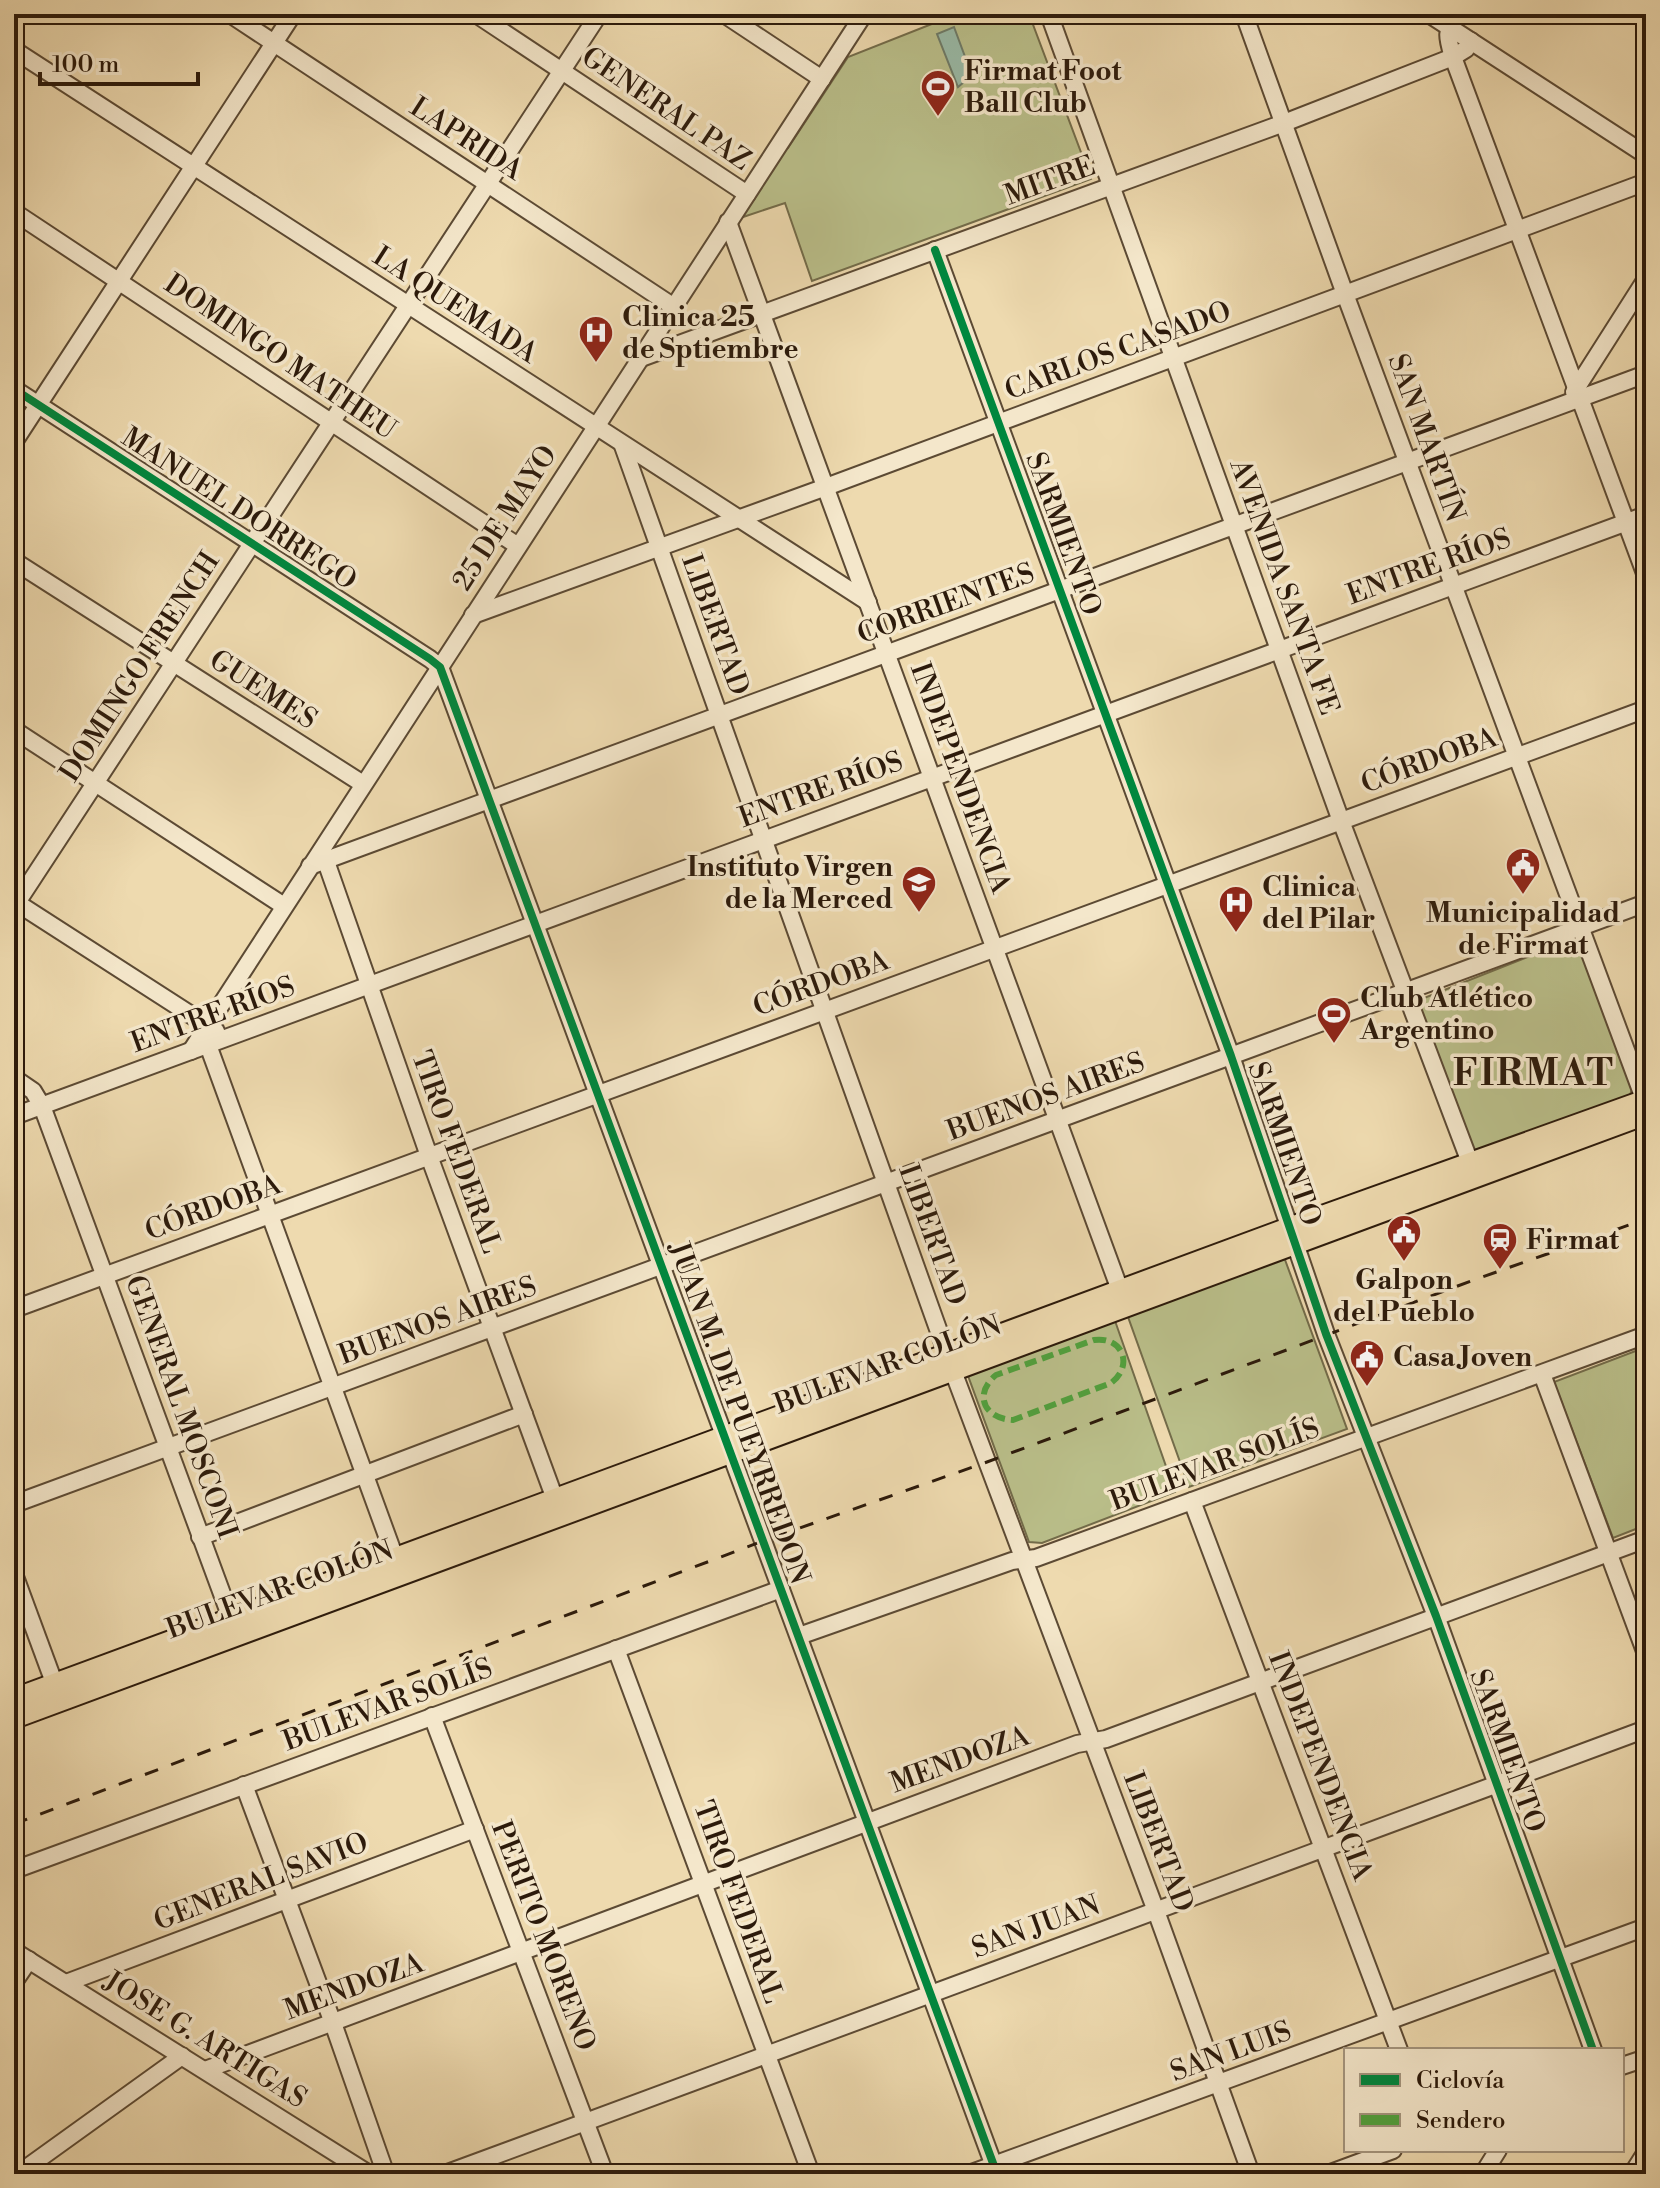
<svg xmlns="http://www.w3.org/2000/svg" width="1660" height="2188" viewBox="0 0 1660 2188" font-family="'Libre Bodoni',serif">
<rect width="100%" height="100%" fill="#eedaaf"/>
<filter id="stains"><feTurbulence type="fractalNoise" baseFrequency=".0025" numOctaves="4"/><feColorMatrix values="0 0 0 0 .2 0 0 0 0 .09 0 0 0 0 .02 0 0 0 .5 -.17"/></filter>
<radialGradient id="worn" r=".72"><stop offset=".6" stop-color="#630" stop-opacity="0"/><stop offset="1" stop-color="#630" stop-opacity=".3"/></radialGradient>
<g fill="#babf8a" stroke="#736c4a" stroke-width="2">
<polygon points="952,14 1029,14 1091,179 812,281 785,203 740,218 779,160 777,152 788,148 848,57 952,16"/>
<polygon points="1573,939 1579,940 1632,1090 1629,1097 1481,1152 1470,1148 1419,1009 1424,998"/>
<polygon points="1284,1257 1347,1429 1189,1487 1127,1314"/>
<polygon points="1114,1318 1175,1492 1042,1543 1029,1542 967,1373"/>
<polygon points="1646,1347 1646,1525 1613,1538 1554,1382"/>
</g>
<polygon fill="#99bba8" stroke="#6d7b69" stroke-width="2" points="954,27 974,81 964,82 958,87 937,34"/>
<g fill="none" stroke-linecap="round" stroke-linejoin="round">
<defs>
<g id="minor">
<polyline points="230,14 674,307"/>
<polyline points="476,14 747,194"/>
<polyline points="724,14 822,79"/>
<polyline points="1049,14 1341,821 1474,1173"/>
<polyline points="1244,14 1345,294 1646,1104"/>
<polyline points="1429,14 1646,155"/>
<path d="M 1457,14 C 1445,32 1447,37 1453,57 L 1646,576"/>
<polyline points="14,50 868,602"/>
<polyline points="14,212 518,546"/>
<polyline points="728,222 1124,1301"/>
<polyline points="935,250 1231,1056 1326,1334 1436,1616 1593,2050"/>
<polyline points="641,358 1284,123 1453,57 1466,49 1471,41"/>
<polyline points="14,389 430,659 440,667 997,2174"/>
<polyline points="1574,392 1646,279"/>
<polyline points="14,442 293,14"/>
<polyline points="623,446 953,1371 1156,1911 1251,2174"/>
<polyline points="14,561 363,784"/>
<polyline points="473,615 826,487 1646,182"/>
<polyline points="14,730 284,906"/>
<polyline points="322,850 429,1156 559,1510"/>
<polyline points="310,866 1646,374"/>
<polyline points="14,901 216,1031"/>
<polyline points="14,907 599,14"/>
<polyline points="208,1035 208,1045 398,1566"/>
<polyline points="191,1051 864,14"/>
<polyline points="14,1078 33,1091 42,1106 235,1629"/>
<polyline points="14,1116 1646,515"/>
<polyline points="14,1309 1646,709"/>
<polyline points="1542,1374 1646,1654"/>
<polyline points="1192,1501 1399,2050"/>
<polyline points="14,1504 1646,903"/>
<polyline points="200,1537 524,1414"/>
<polyline points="14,1574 59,1696"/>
<polyline points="799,1636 1012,1561 1036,1558 1646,1335"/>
<polyline points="616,1649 811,2174"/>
<polyline points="432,1716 605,2174"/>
<polyline points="244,1785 333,2023 384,2169 384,2174"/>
<polyline points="14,1870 781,1589"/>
<polyline points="14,1951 369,2174"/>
<polyline points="14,1982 29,1960"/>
<polyline points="66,1983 475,1829"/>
<polyline points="1622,2066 1646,2058"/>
<polyline points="205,2070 1077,1744 1106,1739 1646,1539"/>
<polyline points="18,2174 182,2056"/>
<polyline points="445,2174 1646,1729"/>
<polyline points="969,2174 1646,1927"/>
<polyline points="1328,2174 1393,2150"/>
<polyline points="1483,2174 1498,2150"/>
<polyline points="1632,2174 1646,2152"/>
</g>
<g id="major">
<polyline points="14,1699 1289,1228 1646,1100"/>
<polyline points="14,1718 1646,1114"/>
</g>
</defs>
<use href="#minor" stroke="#5c4a34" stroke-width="20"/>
<use href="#major" stroke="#2c1a0b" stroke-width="24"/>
<use href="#minor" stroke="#f4e7cb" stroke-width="16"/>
<use href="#major" stroke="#eedaaf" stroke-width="20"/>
<polyline stroke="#2c1a0b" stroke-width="3" stroke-dasharray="14 14" stroke-linecap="butt" points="14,1824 763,1541 987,1462 1471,1281 1646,1219"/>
<path stroke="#51a13e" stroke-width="6" stroke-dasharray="12 6" stroke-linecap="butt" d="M 1094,1340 C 1123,1336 1134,1366 1111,1383 L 1013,1420 C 984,1419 973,1394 996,1375 Z"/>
<defs>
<g id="cycleway">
<polyline points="935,250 1231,1056 1326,1334 1436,1616 1593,2050"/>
<polyline points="14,389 430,659 440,667 997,2174"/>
</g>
</defs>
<use href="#cycleway" stroke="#f4e7cb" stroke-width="13"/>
<use href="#cycleway" stroke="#00873e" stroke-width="8"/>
</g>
<defs>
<symbol id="stadium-pin" viewBox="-11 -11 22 30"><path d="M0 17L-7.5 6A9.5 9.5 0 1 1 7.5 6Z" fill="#8f2418" stroke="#f4e7cb"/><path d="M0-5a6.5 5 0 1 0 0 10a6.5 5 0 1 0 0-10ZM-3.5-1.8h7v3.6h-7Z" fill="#fff"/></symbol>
<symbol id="hospital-pin" viewBox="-11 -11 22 30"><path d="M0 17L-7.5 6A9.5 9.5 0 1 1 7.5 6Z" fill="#8f2418" stroke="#f4e7cb"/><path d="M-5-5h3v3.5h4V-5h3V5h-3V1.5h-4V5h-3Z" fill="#fff"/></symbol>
<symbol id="civic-pin" viewBox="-11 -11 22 30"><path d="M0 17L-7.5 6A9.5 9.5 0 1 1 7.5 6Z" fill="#8f2418" stroke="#f4e7cb"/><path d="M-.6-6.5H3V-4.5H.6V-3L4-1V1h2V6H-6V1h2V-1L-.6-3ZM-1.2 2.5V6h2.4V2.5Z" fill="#fff"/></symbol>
<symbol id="school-pin" viewBox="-11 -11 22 30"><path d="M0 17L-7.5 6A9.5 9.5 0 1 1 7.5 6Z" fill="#8f2418" stroke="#f4e7cb"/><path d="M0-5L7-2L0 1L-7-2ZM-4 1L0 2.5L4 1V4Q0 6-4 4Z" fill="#fff"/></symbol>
<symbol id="station-pin" viewBox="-11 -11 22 30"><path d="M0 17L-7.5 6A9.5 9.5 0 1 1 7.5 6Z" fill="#8f2418" stroke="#f4e7cb"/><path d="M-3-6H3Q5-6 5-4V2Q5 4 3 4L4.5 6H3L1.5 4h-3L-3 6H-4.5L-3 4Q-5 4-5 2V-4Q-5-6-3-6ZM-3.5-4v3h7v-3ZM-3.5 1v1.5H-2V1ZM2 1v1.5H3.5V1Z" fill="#fff"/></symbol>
</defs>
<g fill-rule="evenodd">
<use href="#stadium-pin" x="918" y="67" width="40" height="54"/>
<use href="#hospital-pin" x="576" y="313" width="40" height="54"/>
<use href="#civic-pin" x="1503" y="845" width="40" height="54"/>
<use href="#school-pin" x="899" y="863" width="40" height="54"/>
<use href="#hospital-pin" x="1216" y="883" width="40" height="54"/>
<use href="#stadium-pin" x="1314" y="994" width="40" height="54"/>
<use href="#civic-pin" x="1384" y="1212" width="40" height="54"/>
<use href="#station-pin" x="1480" y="1220" width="40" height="54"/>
<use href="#civic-pin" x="1347" y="1337" width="40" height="54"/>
</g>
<g text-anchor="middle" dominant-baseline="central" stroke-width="7" stroke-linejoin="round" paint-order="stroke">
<g font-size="28" font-weight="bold" fill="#2c1a0b" stroke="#f4e7cb" text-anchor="start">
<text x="964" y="71">Firmat Foot<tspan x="964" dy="32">Ball Club</tspan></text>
<text x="622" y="317">Clinica 25<tspan x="622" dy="32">de Sptiembre</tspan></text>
<text x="893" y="867" text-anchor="end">Instituto Virgen<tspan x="893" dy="32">de la Merced</tspan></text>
<text x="1262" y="887">Clinica<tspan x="1262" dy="32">del Pilar</tspan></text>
<text x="1523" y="913" text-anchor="middle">Municipalidad<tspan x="1523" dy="32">de Firmat</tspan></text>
<text x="1360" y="998">Club Atlético<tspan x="1360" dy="32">Argentino</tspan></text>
<text x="1526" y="1240">Firmat</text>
<text x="1404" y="1280" text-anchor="middle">Galpon<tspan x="1404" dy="32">del Pueblo</tspan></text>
<text x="1393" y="1357">Casa Joven</text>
</g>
<g font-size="28" fill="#2c1a0b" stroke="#f4e7cb">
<text transform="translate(666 109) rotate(34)">GENERAL PAZ</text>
<text transform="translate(466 139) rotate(33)">LAPRIDA</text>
<text transform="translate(1050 181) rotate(-20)">MITRE</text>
<text transform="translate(455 305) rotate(33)">LA QUEMADA</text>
<text transform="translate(1118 351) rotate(-20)">CARLOS CASADO</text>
<text transform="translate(280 357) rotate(34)">DOMINGO MATHEU</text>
<text transform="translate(1426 438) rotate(70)">SAN MARTÍN</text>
<text transform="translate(239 509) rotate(33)">MANUEL DORREGO</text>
<text transform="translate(505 518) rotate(-57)">25 DE MAYO</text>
<text transform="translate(1063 534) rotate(70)">SARMIENTO</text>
<text transform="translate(1429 567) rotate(-20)">ENTRE RÍOS</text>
<text transform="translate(1284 587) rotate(70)">AVENIDA SANTA FE</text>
<text transform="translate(946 604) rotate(-20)">CORRIENTES</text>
<text transform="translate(715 625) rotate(70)">LIBERTAD</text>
<text transform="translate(140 667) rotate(-57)">DOMINGO FRENCH</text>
<text transform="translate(263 690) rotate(33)">GUEMES</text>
<text transform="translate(1429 761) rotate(-20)">CÓRDOBA</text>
<text transform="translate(960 778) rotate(70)">INDEPENDENCIA</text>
<text transform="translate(821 790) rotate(-20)">ENTRE RÍOS</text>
<text transform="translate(821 984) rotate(-20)">CÓRDOBA</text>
<text transform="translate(213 1015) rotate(-20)">ENTRE RÍOS</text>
<text transform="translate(1046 1097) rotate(-20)">BUENOS AIRES</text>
<text transform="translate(1284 1144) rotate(71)">SARMIENTO</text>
<text transform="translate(456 1152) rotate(70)">TIRO FEDERAL</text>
<text transform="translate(213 1208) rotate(-20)">CÓRDOBA</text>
<text transform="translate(932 1235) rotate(70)">LIBERTAD</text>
<text transform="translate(438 1321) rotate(-20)">BUENOS AIRES</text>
<text transform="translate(888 1365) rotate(-20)">BULEVAR COLÓN</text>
<text transform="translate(181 1407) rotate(70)">GENERAL MOSCONI</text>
<text transform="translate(739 1413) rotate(70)">JUAN M. DE PUEYRREDON</text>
<text transform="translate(1215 1465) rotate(-20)">BULEVAR SOLÍS</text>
<text transform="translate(280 1590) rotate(-20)">BULEVAR COLÓN</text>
<text transform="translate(388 1705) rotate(-20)">BULEVAR SOLÍS</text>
<text transform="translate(1507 1751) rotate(70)">SARMIENTO</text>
<text transform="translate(960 1760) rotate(-20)">MENDOZA</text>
<text transform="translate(1320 1766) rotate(69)">INDEPENDENCIA</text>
<text transform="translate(1158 1842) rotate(69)">LIBERTAD</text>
<text transform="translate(261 1882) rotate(-21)">GENERAL SAVIO</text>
<text transform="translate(738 1902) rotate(70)">TIRO FEDERAL</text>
<text transform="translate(1036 1927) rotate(-20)">SAN JUAN</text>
<text transform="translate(543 1936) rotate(69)">PERITO MORENO</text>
<text transform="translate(354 1987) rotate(-20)">MENDOZA</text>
<text transform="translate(205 2040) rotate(32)">JOSE G. ARTIGAS</text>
<text transform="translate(1231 2052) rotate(-20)">SAN LUIS</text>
</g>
<g font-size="36" font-weight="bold" letter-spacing="2" fill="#2c1a0b" stroke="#f4e7cb">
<text x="1534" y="1074">FIRMAT</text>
</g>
</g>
<rect width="1660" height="2188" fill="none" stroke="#eedaaf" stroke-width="48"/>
<rect x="16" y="16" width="1628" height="2156" fill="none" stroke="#2c1a0b" stroke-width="4"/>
<rect x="24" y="24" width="1612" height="2140" fill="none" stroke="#2c1a0b" stroke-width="2"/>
<rect x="1344" y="2048" width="280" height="104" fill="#f4e7cb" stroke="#a4957e" stroke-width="2"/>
<rect x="1360" y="2074" width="40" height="12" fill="#00873e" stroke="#a4957e" stroke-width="2"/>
<text x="1416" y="2088" font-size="24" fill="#2c1a0b">Ciclovía</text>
<rect x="1360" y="2114" width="40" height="12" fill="#51a13e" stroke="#a4957e" stroke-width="2"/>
<text x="1416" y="2128" font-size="24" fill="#2c1a0b">Sendero</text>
<path d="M40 72v12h158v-12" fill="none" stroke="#2c1a0b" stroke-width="4"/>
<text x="52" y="72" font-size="24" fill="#2c1a0b" stroke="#f4e7cb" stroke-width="6" paint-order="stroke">100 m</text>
<rect width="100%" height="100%" filter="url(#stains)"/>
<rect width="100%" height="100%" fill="url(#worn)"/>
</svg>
